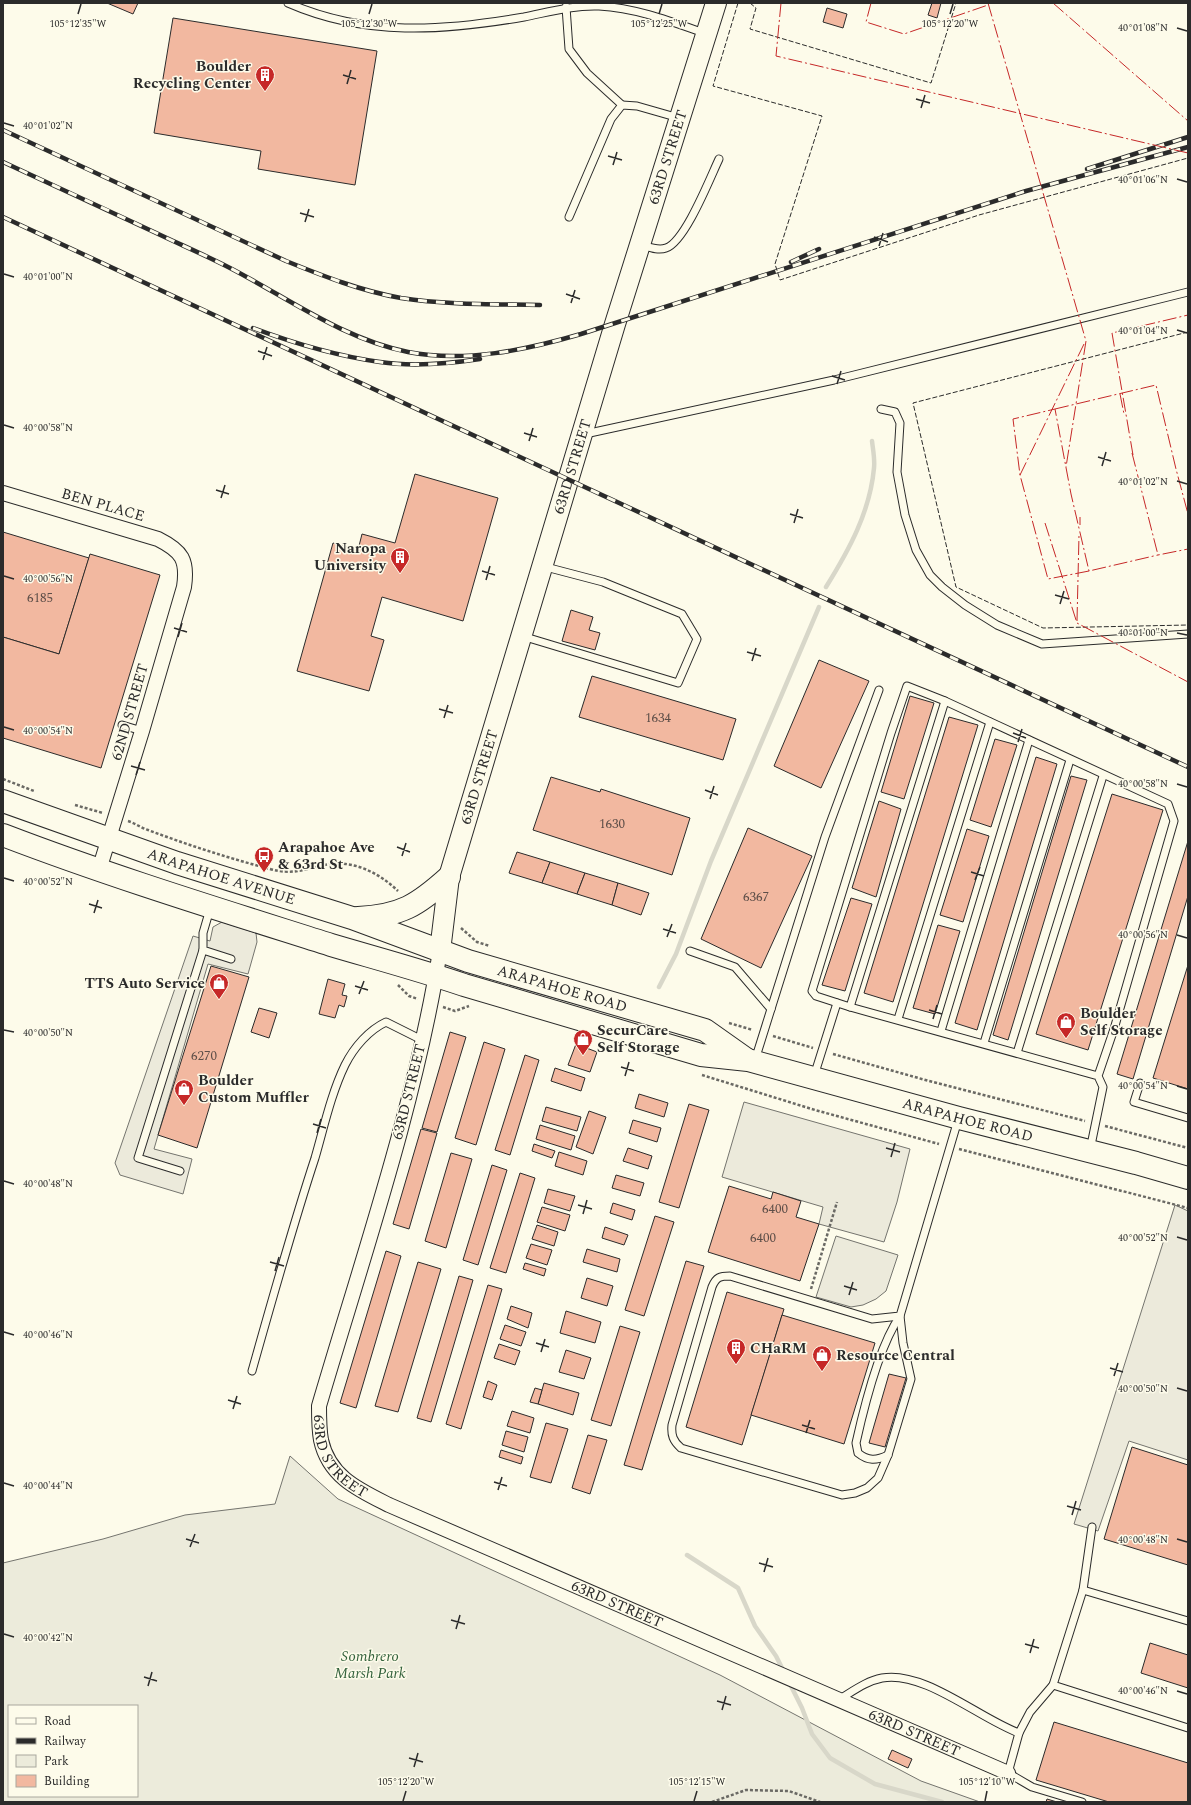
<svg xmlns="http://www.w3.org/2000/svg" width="1191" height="1805" viewBox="0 0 1191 1805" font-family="Spectral,serif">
<rect width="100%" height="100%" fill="#fdfbea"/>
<path fill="#ecebdb" stroke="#74746e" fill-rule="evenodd" d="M 290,1456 L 338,1499 L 720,1675 L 921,1781 L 980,1802 L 3,1802 L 3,1563 L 103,1539 L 185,1515 L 275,1504 ZM 9,1706 L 137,1706 L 137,1796 L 9,1796 Z"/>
<g fill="#eceadb" stroke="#74746e">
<polygon points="222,922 256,933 257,942 248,974 208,964 154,1149 192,1159 183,1194 120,1175 115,1163 193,936 210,941 213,927"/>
<polygon points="744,1102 910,1149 897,1202 884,1242 819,1224 823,1207 722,1177"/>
<polygon points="1175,1205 1188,1211 1188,1460 1129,1441 1098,1531 1074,1524"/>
<polygon points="836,1236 898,1255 886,1291 876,1299 863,1305 851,1307 816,1297"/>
</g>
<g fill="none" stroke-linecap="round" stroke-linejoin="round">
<g stroke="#d8d7c9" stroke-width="4.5">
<path d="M 826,587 C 849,550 870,512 874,468 C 875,459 873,450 872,441"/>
<polyline points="659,987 676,954 711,861 819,607"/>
<polyline points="687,1555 738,1588 755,1626 776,1656 784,1672"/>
<polyline points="789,1682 802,1708 812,1734 830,1758 875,1784 942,1802"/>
</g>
</g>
<g fill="#f2b8a0" stroke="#2b2b2b">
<polygon points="107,3 138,3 133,14"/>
<polygon points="932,3 941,3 937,18 928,15"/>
<polygon points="827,8 847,14 843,28 823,22"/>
<polygon points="173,18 377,51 355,185 258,169 261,151 154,133"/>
<polygon points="415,474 498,498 463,621 382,597 371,636 384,640 369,691 297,671 333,543 358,550 362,534 395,543"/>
<polygon points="3,532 89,558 59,654 3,637"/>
<polygon points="90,554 160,575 101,768 3,738 3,637 59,654"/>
<polygon points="571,610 593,617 589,630 600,633 595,650 562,641"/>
<polygon points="819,660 869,681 821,788 774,766"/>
<polygon points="592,676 736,719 723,760 579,717"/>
<polygon points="910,696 934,703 904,799 881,792"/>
<polygon points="949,717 978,725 893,1002 864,993"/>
<polygon points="995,739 1017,745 991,827 970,820"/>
<polygon points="1036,757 1057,764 977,1030 955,1023"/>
<polygon points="1071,776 1087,780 1008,1040 993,1035"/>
<polygon points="551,777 600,792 601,789 690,818 672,875 533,830"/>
<polygon points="1112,794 1163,810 1088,1050 1036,1034"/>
<polygon points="879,801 901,809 876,897 852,888"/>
<polygon points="748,828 812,856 761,968 701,939"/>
<polygon points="967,829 989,836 963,922 940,915"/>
<polygon points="1188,841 1188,896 1133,1079 1117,1074"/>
<polygon points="517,852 550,862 542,883 509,873"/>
<polygon points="550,862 585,873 577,894 542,883"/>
<polygon points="585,873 618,883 612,905 577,894"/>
<polygon points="618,883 649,893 641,915 612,905"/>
<polygon points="851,898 872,904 845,991 822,985"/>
<polygon points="938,925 960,931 935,1014 913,1008"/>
<polygon points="1188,965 1188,1089 1153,1078"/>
<polygon points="211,966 249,977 197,1148 158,1135"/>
<polygon points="328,979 345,984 342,995 347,996 344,1007 339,1005 335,1018 319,1014"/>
<polygon points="259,1008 277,1013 269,1038 251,1032"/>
<polygon points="450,1032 466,1037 437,1132 422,1128"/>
<polygon points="484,1042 505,1049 476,1145 455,1138"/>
<polygon points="576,1044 597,1052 590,1072 568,1065"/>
<polygon points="525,1055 539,1060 510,1155 495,1150"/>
<polygon points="555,1068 585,1078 581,1091 551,1081"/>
<polygon points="639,1094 668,1103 664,1117 635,1108"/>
<polygon points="689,1104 709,1110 679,1208 659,1202"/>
<polygon points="546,1107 581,1117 577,1131 542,1121"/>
<polygon points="589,1111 606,1117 593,1154 576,1147"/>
<polygon points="633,1120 661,1128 657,1142 629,1133"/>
<polygon points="540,1125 575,1136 571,1150 536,1139"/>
<polygon points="421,1129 437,1133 409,1229 393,1224"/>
<polygon points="534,1144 555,1151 552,1158 532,1151"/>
<polygon points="628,1148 652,1156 648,1169 623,1161"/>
<polygon points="559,1152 587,1161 583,1175 555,1166"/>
<polygon points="451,1153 472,1159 446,1248 425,1241"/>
<polygon points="492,1165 507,1170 478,1265 463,1260"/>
<polygon points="520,1173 535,1178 506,1273 490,1268"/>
<polygon points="616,1175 644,1183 640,1196 612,1188"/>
<polygon points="729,1186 771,1199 773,1192 801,1201 796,1217 819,1224 800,1281 708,1252"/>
<polygon points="548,1189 575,1196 570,1211 544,1203"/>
<polygon points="613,1203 635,1210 632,1220 610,1213"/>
<polygon points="542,1207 570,1215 565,1231 537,1222"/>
<polygon points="655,1216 674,1222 644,1316 625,1310"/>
<polygon points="537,1225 558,1232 554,1246 532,1239"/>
<polygon points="605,1227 628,1235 624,1245 602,1238"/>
<polygon points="531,1244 552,1250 547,1265 526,1258"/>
<polygon points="587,1249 620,1259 617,1272 583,1262"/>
<polygon points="386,1251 401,1256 356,1408 340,1403"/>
<polygon points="686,1261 704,1266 642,1470 624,1465"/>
<polygon points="418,1262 441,1269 398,1412 375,1406"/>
<polygon points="525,1263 546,1269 544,1276 523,1269"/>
<polygon points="459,1276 473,1280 431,1422 417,1418"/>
<polygon points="587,1278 613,1286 607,1306 581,1298"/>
<polygon points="488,1285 502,1289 461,1429 446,1424"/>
<polygon points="727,1292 784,1309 742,1445 686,1427"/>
<polygon points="511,1306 532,1313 528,1328 507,1319"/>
<polygon points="566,1311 601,1322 595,1343 560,1333"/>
<polygon points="782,1315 875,1343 844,1444 751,1415"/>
<polygon points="505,1325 526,1332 521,1346 500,1339"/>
<polygon points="620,1326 640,1332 611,1426 591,1420"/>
<polygon points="499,1344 520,1351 515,1365 494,1358"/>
<polygon points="566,1350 591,1358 584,1379 559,1372"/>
<polygon points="889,1374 906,1378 885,1447 869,1443"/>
<polygon points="488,1381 497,1385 492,1400 483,1397"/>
<polygon points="544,1383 579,1393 573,1415 538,1404"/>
<polygon points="535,1388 542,1390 538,1404 530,1402"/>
<polygon points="512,1411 534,1418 530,1433 507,1426"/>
<polygon points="546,1423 568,1429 551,1483 530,1477"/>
<polygon points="506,1431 528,1437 524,1452 502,1445"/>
<polygon points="588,1435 607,1440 590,1494 572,1488"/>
<polygon points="1132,1447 1188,1465 1188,1565 1104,1539"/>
<polygon points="501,1450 523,1457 521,1464 499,1457"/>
<polygon points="1150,1643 1188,1655 1188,1688 1141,1673"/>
<polygon points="1054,1722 1188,1763 1188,1802 1109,1802 1036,1780"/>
<polygon points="892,1750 912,1759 908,1768 888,1759"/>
<polygon points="1047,1799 1057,1802 1046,1802"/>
</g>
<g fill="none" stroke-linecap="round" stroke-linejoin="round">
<defs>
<g id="lane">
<path d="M 288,3 C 366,37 443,31 524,17 C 549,12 573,5 599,6 C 636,8 670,21 704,33"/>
<polyline points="566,7 569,49 587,73 622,105"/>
<polyline points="569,217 611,119 622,105 637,106 679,118"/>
<path d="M 642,245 C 649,247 658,251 666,248 C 685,242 710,178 719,159"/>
<polyline points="881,409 895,412 900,423 897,472 905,515 916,550 930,575 942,587 965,605 997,625 1042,644 1188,634"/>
<polyline points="585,434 834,380 1188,292"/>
<polyline points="522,636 678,683 697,639 682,614 603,582 542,566"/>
<polyline points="122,725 142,731"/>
<polyline points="210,909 203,933 203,950 231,959"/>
<polyline points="690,951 735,967 771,1009"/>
<polyline points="850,1007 945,701"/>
<polyline points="898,1019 990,722"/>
<polyline points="941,1031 1029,740"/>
<polyline points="984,1043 1070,760"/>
<polyline points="1017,1053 1103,776"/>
<polyline points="755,1060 825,837 879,690"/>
<polyline points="814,1076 837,1003"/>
<polyline points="1140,1083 1134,1102 1188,1118"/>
<polyline points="1090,1150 1103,1087 1098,1076 1114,1029 1174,821 1168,804 945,701 907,686 891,733 812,991 816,996 850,1007 1098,1076"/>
<polyline points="180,1171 138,1158 203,950"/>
<path d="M 900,1316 L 872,1319 L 730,1276 C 720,1276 716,1277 712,1287 L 672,1425 C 671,1435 673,1441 681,1448 L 842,1495 L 855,1493 L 867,1488 L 878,1478 L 888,1455 L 911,1379 L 903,1343 L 900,1316 L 958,1120"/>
<path d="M 252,1371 C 272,1300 292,1228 315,1158 C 324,1127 331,1094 345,1065 C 354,1047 369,1030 386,1022 L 422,1040"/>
<path d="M 888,1455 C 876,1461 868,1461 858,1453 L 856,1443 C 864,1407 879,1346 900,1316"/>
<polyline points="1083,1590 1092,1527"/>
<polyline points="1188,1621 1083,1590 1053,1685 1188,1728"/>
<polyline points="1053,1685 1030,1712 1019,1733 1008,1773 1032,1787 1082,1802"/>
<path d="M 838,1700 C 852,1692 866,1681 882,1678 C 924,1670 980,1719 1019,1733"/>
</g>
<g id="street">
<path d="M 3,493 L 158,539 C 182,551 188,560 184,587 L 142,731 L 99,870"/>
<path id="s1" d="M 440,951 C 415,1106 363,1256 319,1406 C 319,1417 319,1429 321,1440 C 329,1477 359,1490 389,1505 L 1008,1773"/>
</g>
<g id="secondary">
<path id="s2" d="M 440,951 L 449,877 L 615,324 L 716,3"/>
</g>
<g id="primary">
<path id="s3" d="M 3,801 L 177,863 L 352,918 L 468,961 L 705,1030 L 746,1059"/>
<path id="s4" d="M 3,835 C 110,876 221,910 331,945 C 375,958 420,970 464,985 L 701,1055 L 748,1060 L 959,1118 L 1136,1163 L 1188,1178"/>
<path d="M 358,918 C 401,916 418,905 449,877"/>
</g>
</defs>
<use href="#lane" stroke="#2b2b2b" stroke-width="9"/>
<use href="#street" stroke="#2b2b2b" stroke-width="16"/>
<use href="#secondary" stroke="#2b2b2b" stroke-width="22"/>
<use href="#primary" stroke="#2b2b2b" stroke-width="24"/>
<g stroke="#6a6964" stroke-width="2.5" stroke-dasharray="3 2" stroke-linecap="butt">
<polyline points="3,779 34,791"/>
<polyline points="75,805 103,813"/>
<path d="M 128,821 C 135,823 141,828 148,830 C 188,845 228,858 270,869 C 292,875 303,870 324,865 C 352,859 378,872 398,891"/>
<polyline points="461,928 477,942 490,946"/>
<polyline points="398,985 409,996 418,999"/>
<polyline points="443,1007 455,1011 469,1006"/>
<polyline points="729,1023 753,1030"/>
<polyline points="773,1036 813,1048"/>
<polyline points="833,1054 929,1081 1085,1121"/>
<polyline points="702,1075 815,1110 939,1144"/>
<polyline points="1105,1126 1188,1148"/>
<polyline points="959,1149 1188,1208"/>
<polyline points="811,1289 837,1202"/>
<polyline points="712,1802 746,1790 789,1791 820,1802"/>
</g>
<use href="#lane" stroke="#fdfbea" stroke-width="7"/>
<use href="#street" stroke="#fdfbea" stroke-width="14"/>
<use href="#secondary" stroke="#fdfbea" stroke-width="20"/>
<use href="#primary" stroke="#fdfbea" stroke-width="22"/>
<defs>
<g id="rail">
<path d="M 3,130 L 286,261 C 323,276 361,291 401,298 C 447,305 494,304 540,305"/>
<path d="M 3,162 C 53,185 103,208 154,232 C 179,244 205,255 230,268 C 288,298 343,339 408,352 C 465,363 526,350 581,334 L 1026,191 L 1188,147"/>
<polyline points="1087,169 1188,137"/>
<polyline points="3,217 1188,767"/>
<polyline points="791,262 819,249"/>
<path d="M 253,328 C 293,343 337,356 380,362 C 413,367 447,364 480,359"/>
</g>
</defs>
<use href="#rail" stroke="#2b2b2b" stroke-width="4.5"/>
<use href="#rail" stroke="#fdfbea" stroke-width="3" stroke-dasharray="9" stroke-linecap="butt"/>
<g stroke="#2b2b2b" stroke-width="1" stroke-dasharray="5 2" stroke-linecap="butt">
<polyline points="738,3 713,86 822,116 775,264 780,280 979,215 1188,158"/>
<polyline points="750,3 756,8 750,29 931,83 956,3"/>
<polyline points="1188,332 913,403 956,587 1043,628 1188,625"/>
</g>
<g stroke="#c62828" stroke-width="1" stroke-dasharray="14 3 2 3" stroke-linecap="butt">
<polyline points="781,3 776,56 1188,153"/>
<polyline points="871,3 866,22 904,34 988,5"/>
<polyline points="988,3 1086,341 1066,467"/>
<polyline points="1053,3 1188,121"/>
<polyline points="1120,394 1124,414"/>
<polyline points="1055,409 1156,385 1176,469 1188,514"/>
<polyline points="1132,453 1158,555 1188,549"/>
<polyline points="1133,455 1112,333 1188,315"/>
<polyline points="1020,475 1084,344"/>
<polyline points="1045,523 1077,623 1188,682"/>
<polyline points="1080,525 1080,517"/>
<polyline points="1089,571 1048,579 1020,475 1013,419 1055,409 1071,494 1089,571 1158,555"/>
<polyline points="1077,621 1079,535"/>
</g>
</g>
<path fill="none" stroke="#2b2b2b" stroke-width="1.5" d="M 78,14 L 81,4M 369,14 L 372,4M 659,14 L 662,4M 950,14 L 953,4M 1177,28 L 1187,31M 343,75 L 356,79M 347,84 L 351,70M 916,99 L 930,103M 921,108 L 925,95M 4,123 L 14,126M 608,156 L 622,160M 613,165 L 617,152M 1177,179 L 1187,182M 300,213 L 314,217M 305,222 L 309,209M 874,237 L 888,242M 879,246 L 883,233M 4,274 L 14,277M 566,294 L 580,299M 571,303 L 575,290M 1177,330 L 1187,333M 258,351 L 272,356M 263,360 L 267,347M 832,376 L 845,380M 837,384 L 841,371M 4,425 L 14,428M 524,433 L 537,437M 529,441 L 533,428M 1098,457 L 1111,461M 1102,466 L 1106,452M 1177,481 L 1187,484M 216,490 L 229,494M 221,498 L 225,485M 790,514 L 803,518M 794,523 L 798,509M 482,571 L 495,575M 4,576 L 14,579M 486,580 L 490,566M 1055,595 L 1069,599M 1060,604 L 1064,591M 174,628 L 187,632M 1177,633 L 1187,635M 178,637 L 182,623M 747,652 L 761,656M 752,661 L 756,648M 439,709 L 453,713M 444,718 L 448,705M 4,727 L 14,730M 1013,733 L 1026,738M 1018,742 L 1022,729M 131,766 L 145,770M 136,775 L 140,762M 1177,784 L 1187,787M 705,790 L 718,795M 710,799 L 714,786M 397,847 L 410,852M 402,856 L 406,843M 971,872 L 984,876M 4,878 L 14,881M 975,880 L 980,867M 89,904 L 102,908M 94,913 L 98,900M 663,929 L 676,933M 1177,935 L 1187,938M 667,937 L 672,924M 355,986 L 368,990M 359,994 L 364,981M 929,1010 L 942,1014M 933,1019 L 937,1005M 4,1030 L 14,1032M 621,1067 L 634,1071M 625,1076 L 629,1062M 1177,1086 L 1187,1089M 313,1124 L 326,1128M 317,1133 L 321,1119M 886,1148 L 900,1152M 891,1157 L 895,1143M 4,1181 L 14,1184M 578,1205 L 592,1209M 583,1214 L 587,1200M 1177,1237 L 1187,1240M 270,1262 L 284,1266M 275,1271 L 279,1257M 844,1286 L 857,1290M 849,1295 L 853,1282M 4,1332 L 14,1335M 536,1343 L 549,1347M 541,1352 L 545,1339M 1110,1368 L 1123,1372M 1114,1376 L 1118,1363M 1177,1388 L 1187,1391M 228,1400 L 241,1404M 233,1409 L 237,1396M 802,1425 L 815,1429M 806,1433 L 810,1420M 494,1482 L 507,1486M 4,1483 L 14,1486M 498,1490 L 502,1477M 1067,1506 L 1081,1510M 1072,1515 L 1076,1501M 186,1539 L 199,1543M 1177,1539 L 1187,1542M 190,1547 L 195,1534M 759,1563 L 773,1567M 764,1572 L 768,1558M 451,1620 L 465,1624M 456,1629 L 460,1615M 4,1634 L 14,1637M 1025,1644 L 1039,1648M 1030,1653 L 1034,1639M 144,1677 L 157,1681M 148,1686 L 152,1672M 1177,1691 L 1187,1694M 717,1701 L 731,1705M 722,1710 L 726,1696M 409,1758 L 423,1762M 414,1767 L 418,1753M 403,1801 L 406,1791M 694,1801 L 697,1791M 985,1801 L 987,1791"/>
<defs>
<symbol id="building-pin" viewBox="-11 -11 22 30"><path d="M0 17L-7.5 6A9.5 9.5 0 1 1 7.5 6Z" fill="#c62828" stroke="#fdfbea"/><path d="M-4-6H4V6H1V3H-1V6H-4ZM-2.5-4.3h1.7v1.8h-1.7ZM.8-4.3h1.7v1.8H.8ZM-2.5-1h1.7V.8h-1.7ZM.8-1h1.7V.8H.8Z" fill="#fff"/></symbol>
<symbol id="bus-pin" viewBox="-11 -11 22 30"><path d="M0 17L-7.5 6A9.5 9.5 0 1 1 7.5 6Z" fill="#c62828" stroke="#fdfbea"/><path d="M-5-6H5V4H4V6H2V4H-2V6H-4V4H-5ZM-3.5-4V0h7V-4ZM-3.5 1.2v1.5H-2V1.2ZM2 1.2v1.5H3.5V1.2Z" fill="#fff"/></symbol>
<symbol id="shop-pin" viewBox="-11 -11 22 30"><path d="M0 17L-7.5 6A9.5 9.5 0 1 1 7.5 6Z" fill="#c62828" stroke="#fdfbea"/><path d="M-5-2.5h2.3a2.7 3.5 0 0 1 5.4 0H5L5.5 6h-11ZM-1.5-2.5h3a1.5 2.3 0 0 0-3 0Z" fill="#fff"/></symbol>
</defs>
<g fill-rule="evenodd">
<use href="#building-pin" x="254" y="64" width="22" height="30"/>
<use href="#building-pin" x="389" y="546" width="22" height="30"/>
<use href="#bus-pin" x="253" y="845" width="22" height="30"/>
<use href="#shop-pin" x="208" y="972" width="22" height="30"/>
<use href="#shop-pin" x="1055" y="1011" width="22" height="30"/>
<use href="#shop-pin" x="572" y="1028" width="22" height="30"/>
<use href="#shop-pin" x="173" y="1078" width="22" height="30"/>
<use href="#building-pin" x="725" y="1337" width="22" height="30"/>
<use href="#shop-pin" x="811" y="1344" width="22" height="30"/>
</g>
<g text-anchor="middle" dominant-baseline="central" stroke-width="3" stroke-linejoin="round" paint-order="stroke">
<g font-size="13" fill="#5d4e48">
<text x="40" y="598">6185</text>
<text x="658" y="718">1634</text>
<text x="612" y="824">1630</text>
<text x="756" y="897">6367</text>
<text x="204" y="1056">6270</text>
<text x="775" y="1209">6400</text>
<text x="763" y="1238">6400</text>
</g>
<g font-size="15" font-weight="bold" fill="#2b2b2b" stroke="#fdfbea" text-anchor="start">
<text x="251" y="66" text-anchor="end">Boulder<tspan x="251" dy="17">Recycling Center</tspan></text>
<text x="386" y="548" text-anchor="end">Naropa<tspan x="386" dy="17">University</tspan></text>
<text x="278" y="847">Arapahoe Ave<tspan x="278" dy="17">&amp; 63rd St</tspan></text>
<text x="205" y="983" text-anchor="end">TTS Auto Service</text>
<text x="1080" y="1013">Boulder<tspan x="1080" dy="17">Self Storage</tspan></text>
<text x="597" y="1030">SecurCare<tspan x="597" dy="17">Self Storage</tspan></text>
<text x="198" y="1080">Boulder<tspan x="198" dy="17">Custom Muffler</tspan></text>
<text x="750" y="1348">CHaRM</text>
<text x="836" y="1355">Resource Central</text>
</g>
<g font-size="15" fill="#2b2b2b" stroke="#fdfbea">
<text stroke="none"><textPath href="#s2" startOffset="827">63RD STREET</textPath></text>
<text stroke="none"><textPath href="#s2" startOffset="503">63RD STREET</textPath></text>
<text transform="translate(103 505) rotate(16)">BEN PLACE</text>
<text transform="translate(130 712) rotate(-74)">62ND STREET</text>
<text stroke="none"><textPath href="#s2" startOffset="179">63RD STREET</textPath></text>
<text stroke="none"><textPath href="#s3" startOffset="231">ARAPAHOE AVENUE</textPath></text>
<text stroke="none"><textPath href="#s3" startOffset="590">ARAPAHOE ROAD</textPath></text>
<text transform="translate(409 1092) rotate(-76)">63RD STREET</text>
<text stroke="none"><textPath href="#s4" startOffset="1007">ARAPAHOE ROAD</textPath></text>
<text stroke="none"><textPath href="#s1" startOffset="529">63RD STREET</textPath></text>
<text stroke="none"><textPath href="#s1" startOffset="852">63RD STREET</textPath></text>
<text stroke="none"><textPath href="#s1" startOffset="1176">63RD STREET</textPath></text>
</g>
<g font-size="15" font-style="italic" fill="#34623c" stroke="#fdfbea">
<text x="370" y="1656">Sombrero<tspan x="370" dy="17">Marsh Park</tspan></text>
</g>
</g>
<g font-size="10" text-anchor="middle" fill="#2b2b2b" stroke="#fdfbea" stroke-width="3" stroke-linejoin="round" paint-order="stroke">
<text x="78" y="27">105°12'35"W</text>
<text x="369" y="27">105°12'30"W</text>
<text x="659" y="27">105°12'25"W</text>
<text x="950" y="27">105°12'20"W</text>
<text x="1143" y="31">40°01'08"N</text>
<text x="48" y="129">40°01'02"N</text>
<text x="1143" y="183">40°01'06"N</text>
<text x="48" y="280">40°01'00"N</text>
<text x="1143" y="334">40°01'04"N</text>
<text x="48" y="431">40°00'58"N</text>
<text x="1143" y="485">40°01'02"N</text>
<text x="48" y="582">40°00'56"N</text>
<text x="1143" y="636">40°01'00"N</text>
<text x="48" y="734">40°00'54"N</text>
<text x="1143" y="787">40°00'58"N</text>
<text x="48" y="885">40°00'52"N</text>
<text x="1143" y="938">40°00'56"N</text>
<text x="48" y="1036">40°00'50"N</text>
<text x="1143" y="1089">40°00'54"N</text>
<text x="48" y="1187">40°00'48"N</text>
<text x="1143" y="1241">40°00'52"N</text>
<text x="48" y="1338">40°00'46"N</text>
<text x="1143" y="1392">40°00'50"N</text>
<text x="48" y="1489">40°00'44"N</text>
<text x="1143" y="1543">40°00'48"N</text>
<text x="48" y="1641">40°00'42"N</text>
<text x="1143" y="1694">40°00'46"N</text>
<text x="406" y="1785">105°12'20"W</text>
<text x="697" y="1785">105°12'15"W</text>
<text x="987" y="1785">105°12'10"W</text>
</g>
<rect width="1191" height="1805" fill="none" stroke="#2b2b2b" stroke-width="8"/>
<rect x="8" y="1705" width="130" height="92" fill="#fdfbea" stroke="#a9a89e"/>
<rect x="16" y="1718" width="20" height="6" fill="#fdfbea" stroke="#a9a89e"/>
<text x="44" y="1725" font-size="12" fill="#2b2b2b">Road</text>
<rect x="16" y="1738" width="20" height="6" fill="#2b2b2b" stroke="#a9a89e"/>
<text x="44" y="1745" font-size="12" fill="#2b2b2b">Railway</text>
<rect x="16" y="1755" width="20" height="12" fill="#ecebdb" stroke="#a9a89e"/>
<text x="44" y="1765" font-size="12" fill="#2b2b2b">Park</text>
<rect x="16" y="1775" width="20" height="12" fill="#f2b8a0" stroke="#a9a89e"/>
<text x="44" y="1785" font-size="12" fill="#2b2b2b">Building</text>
</svg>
